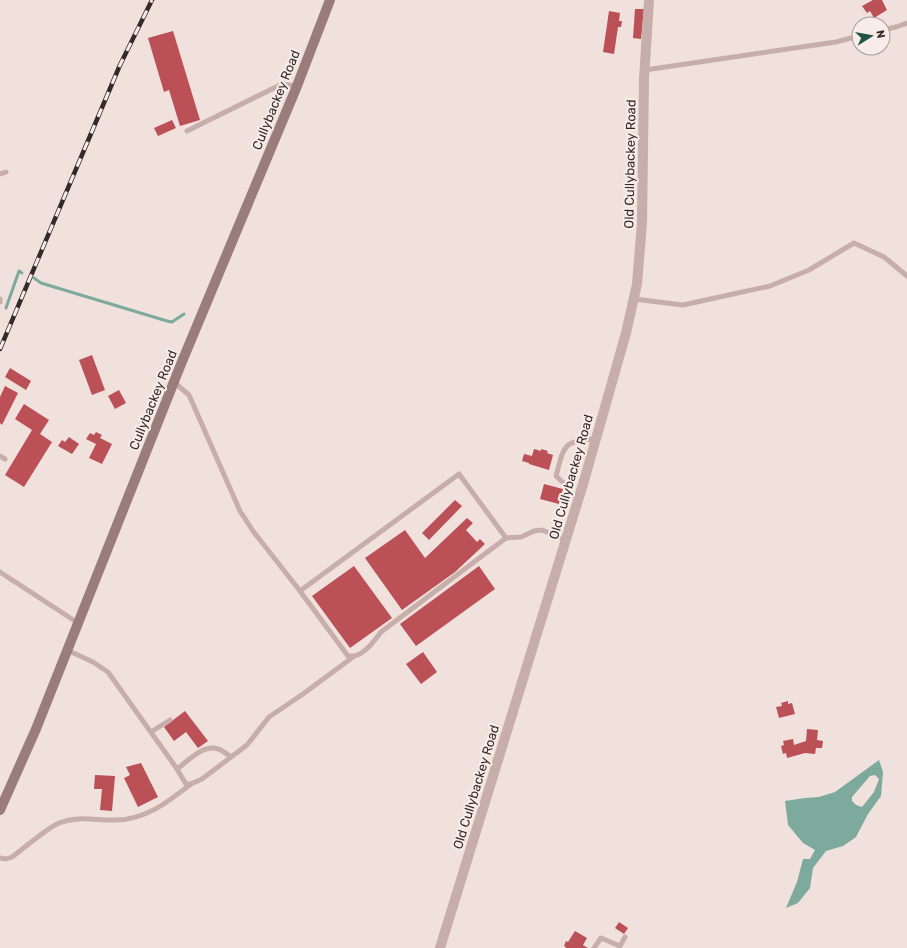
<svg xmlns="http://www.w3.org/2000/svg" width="907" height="948" viewBox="0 0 907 948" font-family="Rubik,sans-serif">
<rect width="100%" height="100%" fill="#f0e1dd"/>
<path fill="#7eaa9e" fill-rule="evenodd" d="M 879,760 L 883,772 L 881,796 L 868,814 L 856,837 L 843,846 L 826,851 L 813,868 L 810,888 L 798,903 L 786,908 L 797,882 L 803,859 L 810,859 L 815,850 L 803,843 L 788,825 L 785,801 L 805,798 L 819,797 L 835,792 ZM 875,775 L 879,779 L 874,792 L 862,807 L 856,805 L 852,801 L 852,797 L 870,776 Z"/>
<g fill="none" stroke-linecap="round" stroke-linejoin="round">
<g stroke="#7eaa9e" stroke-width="3">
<polyline points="34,278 41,283 167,321 172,322 184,314"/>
<polyline points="6,308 19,271 22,273"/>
</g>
</g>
<g fill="#bb5057">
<polygon points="873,0 882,0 887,10 874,18 870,11 867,13 862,6"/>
<polygon points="635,9 644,9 641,39 633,38"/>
<polygon points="609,11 620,13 619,21 622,21 621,27 618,27 614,54 603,52"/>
<polygon points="173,31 200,120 180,126 169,90 164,92 148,38"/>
<polygon points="172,120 176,128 158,136 154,128"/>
<polygon points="92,355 105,390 92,395 79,360"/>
<polygon points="10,368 31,381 26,390 5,377"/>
<polygon points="5,386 18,393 2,425 0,423 0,397"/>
<polygon points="119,390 126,403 115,409 108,396"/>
<polygon points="24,404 49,420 40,434 52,442 24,487 5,475 32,430 15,419"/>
<polygon points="96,432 102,435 100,438 112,444 102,464 89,458 96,444 86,439 90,433 94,435"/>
<polygon points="69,437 79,444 72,454 58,446 62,440 65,442"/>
<polygon points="534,449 541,451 541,449 548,451 547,453 553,455 549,470 529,464 529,463 522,461 524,454 532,456"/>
<polygon points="544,484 563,489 559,504 540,499"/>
<polygon points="455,500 462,506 429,540 422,533"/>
<polygon points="467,518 473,523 466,530 477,542 480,539 485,544 455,572 402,610 365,558 405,530 425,558"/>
<polygon points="354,566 392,618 350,648 312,596"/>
<polygon points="479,566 495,589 416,646 400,624"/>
<polygon points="423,652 437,672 421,684 406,664"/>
<polygon points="788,701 788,704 792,703 795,714 779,718 776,707 782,706 781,703"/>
<polygon points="185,711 208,741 198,748 186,732 174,741 164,727"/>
<polygon points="807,729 818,730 817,740 823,741 822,748 816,748 815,754 805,753 787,758 786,753 783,754 781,746 784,745 783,741 793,739 794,745 806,741"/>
<polygon points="141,763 158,797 138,807 124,778 130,775 126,767"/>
<polygon points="95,775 115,776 112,811 100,810 102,789 94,789"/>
<polygon points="619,922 628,928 624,934 615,928"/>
<polygon points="575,931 587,938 583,945 588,948 565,948 566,947 564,946 566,941 568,942"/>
</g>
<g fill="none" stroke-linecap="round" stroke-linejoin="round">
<g stroke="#c7aeaa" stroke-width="5">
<polyline points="883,30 896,27 907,23"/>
<polyline points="645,70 836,42 859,36"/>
<polyline points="187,131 282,84 297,86"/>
<polyline points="0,174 6,172"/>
<polyline points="0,299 0,302"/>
<polyline points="634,299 683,305 770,286 809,270 854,243 884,257 907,276"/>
<path d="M 174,382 L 189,395 L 240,511 L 253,531 L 300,591 L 348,656 C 362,659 374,641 381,632 L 506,538 L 521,537 L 534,531 L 542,530 L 566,540"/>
<polyline points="0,456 5,459"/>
<path d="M 569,488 L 556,476 C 564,447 562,440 596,439"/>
<polyline points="0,572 78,623"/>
<polyline points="300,591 459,474 506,538"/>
<polyline points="67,650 93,662 108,672 175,766 186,784 191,784 202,779 247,745 269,717 303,694 353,657"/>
<polyline points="151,732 170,720"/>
<path d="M 177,769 C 188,761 203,744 218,749 C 222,750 227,754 231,757"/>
<path d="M 0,858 L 6,859 L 12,857 C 26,847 44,830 59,823 C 79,815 97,821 117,820 C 147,819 169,801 191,784"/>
<polyline points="594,948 601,938 620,946 625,937"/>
</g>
<polyline stroke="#c7aeaa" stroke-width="10" points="440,948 584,481 626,333 637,284 642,223 644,79 649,0"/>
<polyline stroke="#9a7d7b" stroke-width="10" points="0,810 36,729 181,364 297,86 330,0"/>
<defs>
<polyline id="rail" points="0,349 120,65 152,0"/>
</defs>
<use href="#rail" stroke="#352929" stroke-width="4.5"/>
<use href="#rail" stroke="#f8ece9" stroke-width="3" stroke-dasharray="9" stroke-linecap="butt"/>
</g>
<g text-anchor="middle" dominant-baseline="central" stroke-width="4" stroke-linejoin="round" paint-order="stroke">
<g font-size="13" fill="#352929" stroke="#f8ece9">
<text transform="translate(276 100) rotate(-68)">Cullybackey Road</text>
<text transform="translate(630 164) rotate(-89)">Old Cullybackey Road</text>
<text transform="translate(153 400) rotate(-68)">Cullybackey Road</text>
<text transform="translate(571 477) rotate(-74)">Old Cullybackey Road</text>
<text transform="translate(476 787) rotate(-73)">Old Cullybackey Road</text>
</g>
</g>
<g transform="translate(871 36) rotate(79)"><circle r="19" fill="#f8ece9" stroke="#aa9e9c"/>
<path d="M0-3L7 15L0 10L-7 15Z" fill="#225347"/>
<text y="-6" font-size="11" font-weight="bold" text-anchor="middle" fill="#352929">N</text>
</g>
</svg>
